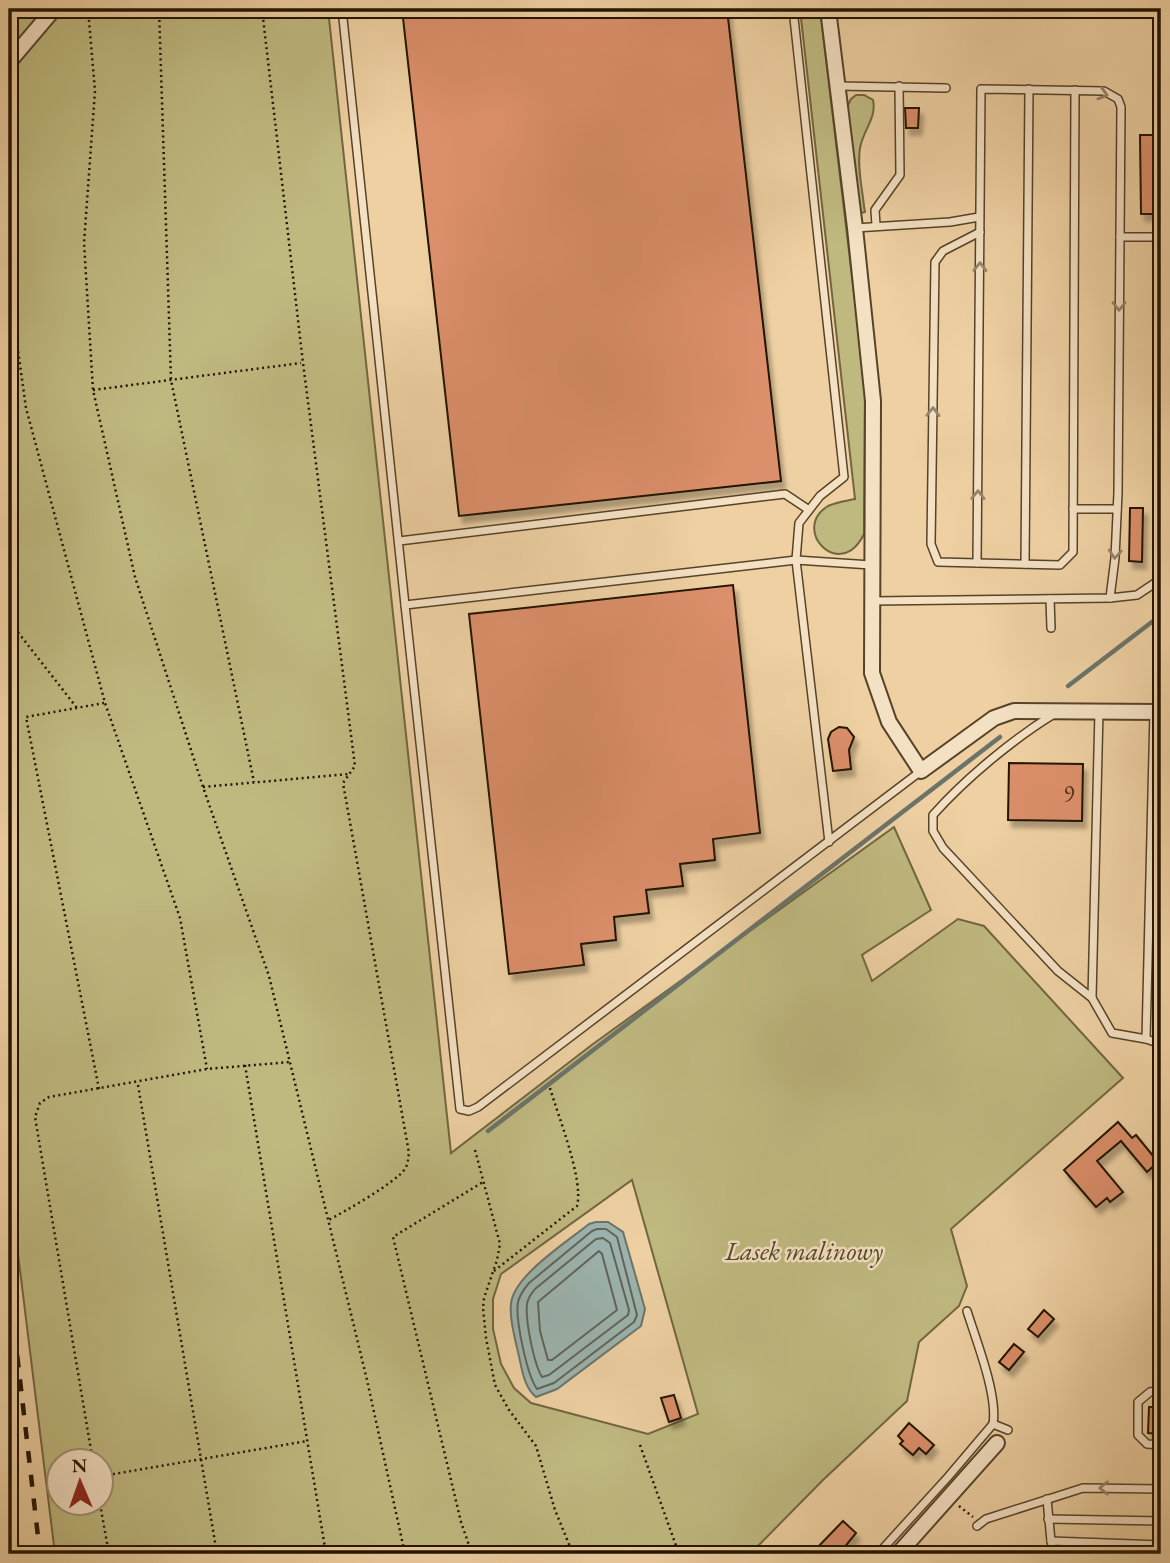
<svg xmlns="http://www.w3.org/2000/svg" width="1170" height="1563" viewBox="0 0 1170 1563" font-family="'EB Garamond',serif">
<defs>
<filter id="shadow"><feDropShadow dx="4" dy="7" stdDeviation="2" flood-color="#0004"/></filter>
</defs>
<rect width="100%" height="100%" fill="#eed0a2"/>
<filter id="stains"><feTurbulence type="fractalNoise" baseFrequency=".00286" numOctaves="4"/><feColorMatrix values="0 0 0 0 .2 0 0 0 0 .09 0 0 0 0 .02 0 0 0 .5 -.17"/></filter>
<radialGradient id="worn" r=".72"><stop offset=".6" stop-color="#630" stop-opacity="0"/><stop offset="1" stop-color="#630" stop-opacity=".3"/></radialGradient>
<g fill="#bfb980" stroke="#716640" stroke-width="2" fill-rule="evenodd">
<path d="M 9,9 L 328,9 L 451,1153 L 593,1044 L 894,827 L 931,910 L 862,955 L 872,981 L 958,919 L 984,926 L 1123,1078 L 951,1229 L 967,1286 L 959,1306 L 919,1342 L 907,1401 L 823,1480 L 750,1554 L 55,1554 L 9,1181 ZM 632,1180 L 698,1414 L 648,1434 L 531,1403 L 514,1388 L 501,1364 L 493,1329 L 493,1299 L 501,1274 ZM 60,1462 L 102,1462 L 102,1504 L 60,1504 Z"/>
<path d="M 800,9 L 820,9 L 865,385 L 864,534 C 840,583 790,529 828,506 C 836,502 846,501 855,499 Z"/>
<path d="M 856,95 L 864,95 L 873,100 C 877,118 863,130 860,148 C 857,167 862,187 864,206 L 865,212 L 861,213 L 858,206 L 847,107 L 851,99 Z"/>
</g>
<path fill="#9cb4af" stroke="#6c7469" stroke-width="2" d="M 596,1222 L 608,1222 L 623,1232 L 645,1309 L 641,1326 L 557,1389 L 536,1397 C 523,1386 522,1368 518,1352 C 515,1338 509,1319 511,1304 C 513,1276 567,1242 589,1224 Z"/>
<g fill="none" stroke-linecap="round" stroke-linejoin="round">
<g stroke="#606458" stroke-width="2">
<path d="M 597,1229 L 606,1229 L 617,1237 L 637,1315 L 634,1322 L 554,1383 L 537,1389 C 527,1375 515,1319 518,1302 C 520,1294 524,1289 529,1283 L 592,1231 Z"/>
<path d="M 603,1238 L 610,1243 L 629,1310 L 628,1315 L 549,1375 L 542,1377 C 534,1364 525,1320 527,1304 C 528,1297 531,1294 535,1289 L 596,1239 Z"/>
<polygon points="599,1251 602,1254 617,1310 552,1360 548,1360 540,1331 538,1302"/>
</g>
<g stroke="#6c7469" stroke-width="4.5">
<polyline points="1068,686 1161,615"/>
<polyline points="488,1131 1000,737"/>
</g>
</g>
<g fill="#db8f6b" stroke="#231400" stroke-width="2" filter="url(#shadow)">
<polygon points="402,9 727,9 781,481 459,516"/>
<polygon points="905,108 919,108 918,128 906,128"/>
<polygon points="1140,135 1161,135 1161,214 1141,214"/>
<polygon points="1130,508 1143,508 1142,562 1129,561"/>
<polygon points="733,585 760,833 713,839 715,860 680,864 683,886 646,890 649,913 614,917 616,940 581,944 584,965 509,974 469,614"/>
<polygon points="839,727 847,728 854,737 849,750 851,769 833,771 828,739 831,732"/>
<polygon points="1009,763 1083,764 1082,821 1008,820"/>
<polygon points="1118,1122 1132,1138 1136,1135 1158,1162 1147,1172 1121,1141 1097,1161 1123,1192 1110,1202 1107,1198 1096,1207 1064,1170"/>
<polygon points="1044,1310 1054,1319 1038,1337 1028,1329"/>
<polygon points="1014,1344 1024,1352 1009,1370 999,1362"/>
<polygon points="674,1395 681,1418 669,1422 661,1398"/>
<polygon points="1149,1407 1161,1407 1161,1434 1148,1433"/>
<polygon points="909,1423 934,1445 926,1454 919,1448 913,1455 900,1444 903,1441 898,1436"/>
<polygon points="843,1521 856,1533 839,1554 822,1554 816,1549"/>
</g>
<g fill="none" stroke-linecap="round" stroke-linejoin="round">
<defs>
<g id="lane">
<polyline points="342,9 405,605 796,560 871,565"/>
<polyline points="793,9 844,477 820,496 799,523 796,560 829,842"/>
<polyline points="838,86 946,88"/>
<polyline points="876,225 875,210 900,175 899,86"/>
<polyline points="855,228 950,222 979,217"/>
<polyline points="980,232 943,251 935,262 931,544 938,562 1060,565 1073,552 1075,90"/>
<polyline points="1120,237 1161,237"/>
<polyline points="1073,509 1117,509"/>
<polyline points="399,541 785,494 809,510"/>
<polyline points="977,563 981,89 1104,91 1118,99 1121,107 1118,493 1115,558 1110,598"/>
<polyline points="1025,564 1029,89"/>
<polyline points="1050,599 1051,628"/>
<polyline points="872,601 1110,598 1137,595 1161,579"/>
<polyline points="405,605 460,1109 469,1111 478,1107 921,771"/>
<polyline points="1099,711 1092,998 1112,1033 1146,1039 1154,712"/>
<path d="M 1054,714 C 1013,739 965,779 933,815 L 933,831 L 943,848 L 1058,971 L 1092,998"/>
<polyline points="1146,1039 1161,1044"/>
<path d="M 967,1311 C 976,1340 998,1395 993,1424"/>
<polyline points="1161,1390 1150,1392 1138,1402 1138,1435 1147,1444 1161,1445"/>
<polyline points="1047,1499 1051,1541 1054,1554"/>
<polyline points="1048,1519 1161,1521"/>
<polyline points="977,1526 986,1519 1083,1488 1161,1489"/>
<polyline points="1051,1541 1161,1545"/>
<polyline points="878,1554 948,1477 993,1424 1008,1430"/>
</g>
<g id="street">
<polyline points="828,9 855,228 873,401 872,673 889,722 921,771 994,718 1014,711 1161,712"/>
<polyline points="9,62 54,9"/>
<polyline points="898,1554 997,1443"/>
</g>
</defs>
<use href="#lane" stroke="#564328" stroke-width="10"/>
<use href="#street" stroke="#564328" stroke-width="18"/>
<g stroke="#231400" stroke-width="2.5" stroke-dasharray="2 3.5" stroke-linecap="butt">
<polyline points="26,9 29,19"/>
<polyline points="88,9 95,91 84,243 93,390 135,577 203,787 269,976 367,1380 405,1554"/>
<polyline points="159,9 171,380 254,782"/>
<path d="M 262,9 L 303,363 L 355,766 L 343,783 L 409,1153 C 408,1159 408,1164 405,1169 C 394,1184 345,1211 327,1221"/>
<polyline points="9,286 26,408 105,703 180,918 207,1069"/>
<polyline points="93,390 301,363"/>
<polyline points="9,613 10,622 77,708"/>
<polyline points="203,787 349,774"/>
<polyline points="245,1065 326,1554"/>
<polyline points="138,1085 217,1554"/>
<polyline points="99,1089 26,717 104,703"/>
<polyline points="475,1150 500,1244 497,1260 484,1298 483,1308 486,1338 495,1385 509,1410 536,1446 555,1510 573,1554"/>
<path d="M 494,1271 L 577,1206 C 584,1180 558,1116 550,1088"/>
<polyline points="640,1445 679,1554"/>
<polyline points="93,1462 35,1117 40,1103 49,1097 207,1069 290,1062"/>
<polyline points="102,1476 307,1441"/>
<polyline points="100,1504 109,1554"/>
<polyline points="959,1506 973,1517"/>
<polyline points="472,1554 461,1522 393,1237 483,1182"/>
</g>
<use href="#lane" stroke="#f4e0c3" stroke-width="7"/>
<use href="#street" stroke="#f4e0c3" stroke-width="14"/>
<polyline stroke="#231400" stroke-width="4.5" stroke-dasharray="12 12" stroke-linecap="butt" points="9,1284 40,1554"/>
</g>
<defs><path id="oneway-chevron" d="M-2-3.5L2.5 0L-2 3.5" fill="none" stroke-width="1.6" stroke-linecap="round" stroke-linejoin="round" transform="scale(1.75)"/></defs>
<g stroke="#96846b">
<use href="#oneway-chevron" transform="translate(1103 94) rotate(16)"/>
<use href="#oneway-chevron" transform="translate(980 267) rotate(-89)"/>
<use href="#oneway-chevron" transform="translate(1119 306) rotate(90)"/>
<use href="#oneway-chevron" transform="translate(933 412) rotate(-89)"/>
<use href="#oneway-chevron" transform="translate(978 495) rotate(-89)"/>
<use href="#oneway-chevron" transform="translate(1115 554) rotate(94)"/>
<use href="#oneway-chevron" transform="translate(1104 1488) rotate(-180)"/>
</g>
<g text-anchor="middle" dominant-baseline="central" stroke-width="5" stroke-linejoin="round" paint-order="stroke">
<g font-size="23" fill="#51331b">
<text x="1069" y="794">9</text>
</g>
<g font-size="26" font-style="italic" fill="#524626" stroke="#f4e0c3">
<text x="804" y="1251">Lasek malinowy</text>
</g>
</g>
<rect width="1170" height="1563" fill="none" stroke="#eed0a2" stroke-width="35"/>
<rect x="10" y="10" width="1149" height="1542" fill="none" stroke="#231400" stroke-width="3.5"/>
<rect x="18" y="18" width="1135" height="1528" fill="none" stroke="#231400" stroke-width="2"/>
<g transform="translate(80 1482) rotate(358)"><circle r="33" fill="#f4e0c3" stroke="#a08e75" stroke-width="2"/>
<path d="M0-5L12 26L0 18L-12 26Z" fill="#8f2418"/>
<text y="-10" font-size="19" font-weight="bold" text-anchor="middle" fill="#231400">N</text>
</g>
<rect width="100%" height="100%" filter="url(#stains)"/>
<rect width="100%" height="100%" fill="url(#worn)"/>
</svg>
